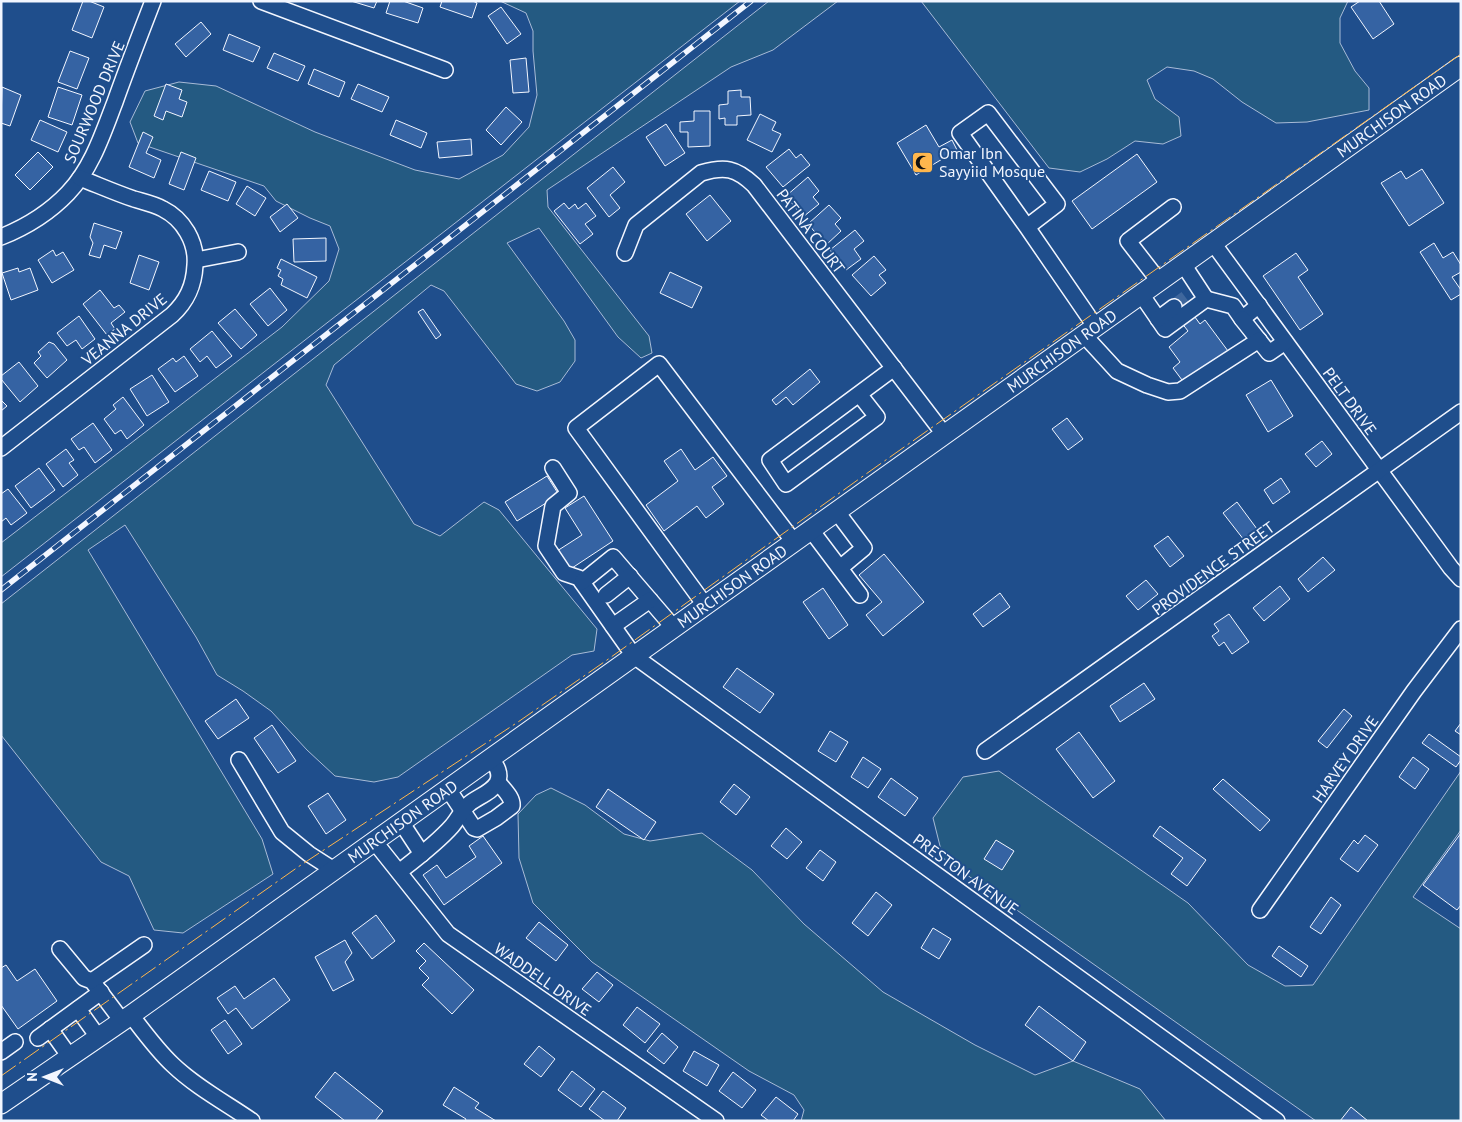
<svg xmlns="http://www.w3.org/2000/svg" width="1462" height="1122" viewBox="0 0 1462 1122" font-family="'PT Sans',sans-serif">
<rect width="100%" height="100%" fill="#1f4e8c"/>
<g fill="#245a82" stroke="#a8bbd7">
<polygon points="500,1 740,1 1,577 1,543 282,327 329,281 339,249 330,226 310,218 276,201 264,186 138,143 130,122 145,91 179,82 216,86 315,132 415,170 459,179 503,155 529,127 537,95 533,51 533,31 526,13"/>
<polygon points="769,1 838,1 773,50 731,67 547,190 548,207 649,336 652,353 641,358 618,337 539,228 507,243 564,321 575,340 575,361 560,382 537,391 516,384 444,291 431,285 334,365 326,385 414,524 440,536 484,502 499,510 597,629 594,651 572,655 398,777 374,782 335,776 307,750 271,711 243,691 217,675 196,637 125,525 88,550 262,839 273,874 183,933 154,930 129,876 101,862 1,735 1,604"/>
<polygon points="921,1 1348,1 1340,18 1340,43 1355,71 1369,88 1369,110 1307,122 1276,123 1242,102 1213,79 1194,71 1167,67 1147,80 1155,99 1179,117 1181,136 1163,144 1135,141 1107,159 1080,172 1049,168"/>
<polygon points="999,771 1188,903 1248,965 1285,986 1313,985 1461,771 1461,830 1413,897 1461,929 1461,1121 1316,1121 943,858 933,818 963,777"/>
<polygon points="551,788 585,805 624,834 650,841 702,833 752,870 804,924 883,992 975,1045 1035,1075 1073,1061 1140,1089 1166,1121 801,1121 804,1110 794,1095 749,1071 592,962 533,903 519,858 518,814 536,795"/>
</g>
<g fill="#3563a3" stroke="#f2f6ff">
<polygon points="83,1 89,1 104,7 92,38 72,30"/>
<polygon points="351,1 377,1 374,8"/>
<polygon points="390,1 403,1 423,8 418,23 386,13"/>
<polygon points="442,1 473,1 477,3 472,18 440,7"/>
<polygon points="1360,1 1379,1 1394,24 1373,39 1351,7"/>
<polygon points="501,7 521,34 507,44 488,16"/>
<polygon points="201,22 211,34 186,57 175,44"/>
<polygon points="229,34 260,47 253,62 223,50"/>
<polygon points="70,51 89,58 77,89 58,82"/>
<polygon points="274,53 305,66 298,81 267,68"/>
<polygon points="526,58 529,92 513,93 510,60"/>
<polygon points="314,69 345,82 339,97 308,84"/>
<polygon points="166,84 182,90 179,99 187,102 182,117 166,111 163,120 154,116"/>
<polygon points="358,84 389,97 382,112 351,99"/>
<polygon points="2,87 21,95 10,126 1,123"/>
<polygon points="58,87 82,95 72,125 48,117"/>
<polygon points="741,90 741,97 750,97 751,115 737,116 737,125 725,125 725,118 719,119 719,105 728,104 728,91"/>
<polygon points="506,107 522,122 501,145 486,130"/>
<polygon points="694,111 710,111 710,146 688,147 688,132 680,132 680,122 694,121"/>
<polygon points="760,114 776,122 772,130 781,134 772,152 747,140"/>
<polygon points="40,120 67,132 58,152 31,140"/>
<polygon points="396,120 427,133 421,148 390,135"/>
<polygon points="666,124 685,153 665,166 646,137"/>
<polygon points="926,125 939,147 952,140 957,150 916,175 897,143"/>
<polygon points="143,132 153,137 146,153 161,160 154,178 129,167"/>
<polygon points="471,139 472,155 439,158 437,142"/>
<polygon points="789,149 796,158 801,154 810,165 783,187 766,167"/>
<polygon points="38,152 53,167 30,190 15,175"/>
<polygon points="181,152 196,158 184,190 169,184"/>
<polygon points="1137,154 1157,182 1092,229 1072,201"/>
<polygon points="613,167 625,182 610,195 620,208 609,217 587,188"/>
<polygon points="1422,169 1444,203 1409,226 1381,183 1401,171 1406,179"/>
<polygon points="209,171 236,182 228,201 201,190"/>
<polygon points="808,177 819,191 813,197 819,204 803,217 786,196"/>
<polygon points="247,186 266,198 255,216 236,204"/>
<polygon points="710,195 731,221 707,241 686,214"/>
<polygon points="564,203 569,209 575,204 578,209 586,203 596,216 585,224 593,234 580,244 554,211"/>
<polygon points="287,204 298,218 280,232 270,217"/>
<polygon points="829,205 841,218 835,224 841,231 826,245 808,224"/>
<polygon points="94,223 122,232 116,249 104,245 100,258 89,255 93,243 90,237"/>
<polygon points="855,230 864,241 854,249 861,259 846,270 830,250"/>
<polygon points="326,238 326,261 294,262 293,239"/>
<polygon points="1434,243 1443,258 1453,252 1461,265 1461,272 1452,277 1461,290 1461,294 1451,300 1420,252"/>
<polygon points="53,250 56,256 63,252 74,270 52,283 38,260"/>
<polygon points="1296,253 1308,270 1298,277 1323,314 1300,330 1263,276"/>
<polygon points="139,255 159,262 149,290 130,283"/>
<polygon points="874,256 886,270 879,275 886,283 871,296 852,275"/>
<polygon points="281,259 317,277 307,298 281,285 283,279 278,276 281,270 277,268"/>
<polygon points="18,268 19,272 30,268 38,290 11,300 2,273"/>
<polygon points="670,272 702,287 692,308 660,293"/>
<polygon points="270,288 287,310 268,326 250,304"/>
<polygon points="100,290 114,308 119,305 125,312 111,323 115,329 107,335 83,304"/>
<polygon points="235,309 257,335 241,349 218,323"/>
<polygon points="423,309 441,335 436,339 418,312"/>
<polygon points="1192,313 1200,324 1205,320 1228,351 1185,384 1173,368 1180,362 1169,347 1188,331 1181,322"/>
<polygon points="79,316 95,339 82,349 76,340 67,346 57,333"/>
<polygon points="212,331 232,356 216,368 207,356 200,362 190,349"/>
<polygon points="49,342 54,344 67,360 47,378 34,363 41,356 38,352"/>
<polygon points="184,356 198,376 175,392 158,369 173,358 176,362"/>
<polygon points="19,362 38,386 20,402 1,379 1,376"/>
<polygon points="810,369 820,382 793,405 786,397 776,405 772,400"/>
<polygon points="152,375 169,402 147,416 130,389"/>
<polygon points="1271,380 1293,416 1268,432 1246,395"/>
<polygon points="123,397 144,425 127,439 121,430 115,434 104,419 116,409 113,405"/>
<polygon points="1,400 7,406 1,411"/>
<polygon points="1067,418 1083,439 1068,450 1052,429"/>
<polygon points="93,423 112,450 95,463 84,447 79,450 71,439"/>
<polygon points="1322,441 1332,454 1316,467 1305,454"/>
<polygon points="66,449 74,460 69,463 78,475 63,487 46,464"/>
<polygon points="681,449 695,470 713,457 727,476 712,487 724,504 706,518 697,506 664,531 646,505 678,481 664,461"/>
<polygon points="39,468 55,490 31,508 15,486"/>
<polygon points="547,476 559,495 517,521 505,502"/>
<polygon points="1281,478 1290,492 1273,504 1264,490"/>
<polygon points="8,489 27,513 11,525 6,518 1,522 1,494"/>
<polygon points="584,496 613,541 569,570 557,551 582,535 565,508"/>
<polygon points="1237,502 1257,529 1244,540 1223,513"/>
<polygon points="1168,536 1184,556 1170,567 1154,546"/>
<polygon points="884,554 924,602 883,636 866,615 882,602 859,575"/>
<polygon points="1323,557 1335,570 1308,592 1298,579"/>
<polygon points="1146,580 1158,594 1138,610 1126,596"/>
<polygon points="1280,586 1290,599 1264,621 1253,608"/>
<polygon points="823,588 848,625 829,639 803,602"/>
<polygon points="1000,593 1010,607 983,627 973,614"/>
<polygon points="1229,614 1249,642 1232,654 1224,642 1219,646 1212,636 1219,631 1214,624"/>
<polygon points="737,668 774,694 760,713 723,687"/>
<polygon points="1144,683 1155,699 1120,722 1110,706"/>
<polygon points="236,699 249,718 218,739 205,721"/>
<polygon points="1344,709 1352,716 1327,748 1318,741"/>
<polygon points="1461,723 1461,735 1455,731"/>
<polygon points="272,725 296,761 278,773 254,738"/>
<polygon points="830,731 848,742 836,762 818,751"/>
<polygon points="1079,732 1115,781 1093,798 1056,749"/>
<polygon points="1429,734 1461,757 1461,760 1456,767 1422,743"/>
<polygon points="863,757 881,769 868,788 851,777"/>
<polygon points="1413,757 1429,769 1415,789 1399,777"/>
<polygon points="891,778 918,798 905,816 878,797"/>
<polygon points="1223,779 1270,820 1260,831 1213,789"/>
<polygon points="734,784 750,797 736,815 720,802"/>
<polygon points="608,789 656,822 644,840 596,807"/>
<polygon points="328,793 346,820 326,834 308,806"/>
<polygon points="1160,826 1206,860 1187,886 1171,874 1183,858 1153,836"/>
<polygon points="786,828 802,842 787,859 771,846"/>
<polygon points="1461,833 1461,905 1457,910 1423,885"/>
<polygon points="1365,835 1378,845 1358,872 1340,859 1354,840 1358,844"/>
<polygon points="483,836 502,863 444,905 423,875 437,865 446,878 476,857 469,846"/>
<polygon points="996,840 1014,851 1002,870 984,859"/>
<polygon points="820,850 836,862 823,881 806,868"/>
<polygon points="876,892 892,905 868,936 852,923"/>
<polygon points="1331,897 1341,905 1321,934 1310,927"/>
<polygon points="376,915 395,941 372,959 352,933"/>
<polygon points="539,922 568,945 556,961 526,938"/>
<polygon points="933,928 951,939 939,959 921,948"/>
<polygon points="345,940 352,953 345,962 354,980 333,991 315,957"/>
<polygon points="424,943 474,990 452,1014 422,985 429,978 419,968 426,961 416,951"/>
<polygon points="1279,946 1308,966 1301,977 1272,956"/>
<polygon points="6,965 17,981 35,969 57,1001 18,1029 1,1005 1,968"/>
<polygon points="597,972 613,985 599,1002 582,989"/>
<polygon points="274,978 290,1000 252,1029 236,1008 228,1014 217,998 235,986 244,999"/>
<polygon points="1039,1006 1086,1042 1073,1061 1025,1025"/>
<polygon points="637,1007 660,1024 645,1043 623,1025"/>
<polygon points="225,1020 242,1044 228,1054 211,1030"/>
<polygon points="662,1033 678,1047 664,1064 647,1051"/>
<polygon points="539,1046 555,1059 541,1077 524,1064"/>
<polygon points="694,1051 719,1065 707,1086 683,1071"/>
<polygon points="572,1071 595,1089 581,1107 558,1090"/>
<polygon points="335,1072 383,1111 375,1121 345,1121 315,1097"/>
<polygon points="733,1072 756,1090 742,1108 719,1091"/>
<polygon points="454,1087 479,1103 475,1108 496,1121 465,1121 466,1119 443,1105"/>
<polygon points="603,1091 626,1108 617,1121 605,1121 589,1109"/>
<polygon points="776,1097 798,1114 793,1121 769,1121 761,1115"/>
<polygon points="1351,1107 1368,1121 1340,1121"/>
</g>
<g fill="none" stroke-linecap="round" stroke-linejoin="round">
<polyline stroke="#3f679d" stroke-width="15" stroke-dasharray="15 8" stroke-linecap="butt" points="1174,307 1186,298"/>
<defs>
<g id="minor">
<polyline points="261,1 445,70"/>
<polyline points="1027,227 1057,204 988,113 960,133 1027,227 1095,326"/>
<path d="M 1,237 C 26,227 49,213 68,193 C 92,168 103,133 115,102 C 127,68 140,35 153,1"/>
<polyline points="1213,243 1451,568 1461,579"/>
<path d="M 625,253 L 636,225 L 701,173 C 725,166 736,168 754,185 L 944,434"/>
<polyline points="196,260 238,252"/>
<polyline points="1159,281 1128,241 1173,207"/>
<polyline points="1141,294 1165,329 1206,299 1183,264"/>
<polyline points="1206,299 1233,306 1242,319 1259,305"/>
<polyline points="1158,319 1174,307"/>
<polyline points="1242,319 1269,353 1285,342"/>
<polyline points="1084,335 1117,371 1147,385 1168,392 1180,391 1259,340"/>
<polyline points="859,394 877,417 786,484 770,460 894,368"/>
<path d="M 1,448 L 172,315 C 187,301 194,286 195,265 C 197,242 183,219 163,209 C 154,204 144,202 134,199 C 116,193 98,185 80,178"/>
<polyline points="553,468 569,493 553,506 546,546 564,573 579,578 634,656 1277,1121"/>
<polyline points="837,512 864,548 840,568"/>
<polyline points="811,530 860,595"/>
<polyline points="582,582 613,557 674,628"/>
<polyline points="606,595 630,576"/>
<polyline points="705,605 576,428 659,364 794,542"/>
<polyline points="613,626 650,600"/>
<polyline points="985,751 1461,412"/>
<polyline points="239,760 282,832 309,854 334,870"/>
<path d="M 448,789 L 474,828 L 477,829 L 496,818 L 512,806 C 513,797 503,789 498,782"/>
<polyline points="401,822 422,854"/>
<polyline points="374,841 448,934 716,1121"/>
<path d="M 399,872 C 417,858 437,843 452,826 C 458,819 462,810 469,804 C 477,797 491,793 497,783 C 502,774 496,765 491,758"/>
<polyline points="1260,910 1414,691 1461,629"/>
<polyline points="60,949 84,978 92,981 122,1021"/>
<polyline points="92,981 144,945"/>
<polyline points="78,1009 98,1037"/>
<path d="M 131,1015 C 144,1032 157,1050 173,1065 C 196,1087 226,1103 252,1121"/>
<polyline points="50,1029 70,1057"/>
<polyline points="38,1038 101,992"/>
<polyline points="1,1052 15,1042"/>
</g>
<g id="major">
<path id="s1" d="M 1,1104 L 131,1015 L 1461,66"/>
</g>
</defs>
<use href="#minor" stroke="#f2f6ff" stroke-width="18"/>
<use href="#major" stroke="#f2f6ff" stroke-width="21"/>
<use href="#minor" stroke="#1f4e8c" stroke-width="15"/>
<use href="#major" stroke="#1f4e8c" stroke-width="19"/>
<defs>
<polyline id="rail" points="1,590 751,1"/>
</defs>
<use href="#rail" stroke="#f2f6ff" stroke-width="5.5"/>
<use href="#rail" stroke="#1f4e8c" stroke-width="4" stroke-dasharray="11" stroke-linecap="butt"/>
<polyline stroke="#ffb74d" stroke-width="1" stroke-dasharray="18 4 2.5 4" stroke-linecap="butt" points="1,1076 298,867 518,722 607,660 866,474 1461,54"/>
</g>
<defs>
<symbol id="mosque-square" viewBox="-11 -11 22 22"><rect x="-9" y="-9" width="18" height="18" rx="4" fill="#ffb74d" stroke="#1f4e8c"/><path d="M3.5-4.9A6 6 0 1 0 3.5 4.9A5 5 0 1 1 3.5-4.9Z" fill="#111"/></symbol>
</defs>
<g fill-rule="evenodd">
<use href="#mosque-square" x="910" y="150" width="25" height="25"/>
</g>
<g text-anchor="middle" dominant-baseline="central" stroke-width="4" stroke-linejoin="round" paint-order="stroke">
<g font-size="16" fill="#f2f6ff" stroke="#1f4e8c">
<text transform="translate(94 102) rotate(-67)">SOURWOOD DRIVE</text>
<text stroke="none"><textPath href="#s1" startOffset="1706">MURCHISON ROAD</textPath></text>
<text transform="translate(811 231) rotate(53)">PATINA COURT</text>
<text transform="translate(124 329) rotate(-39)">VEANNA DRIVE</text>
<text stroke="none"><textPath href="#s1" startOffset="1301">MURCHISON ROAD</textPath></text>
<text transform="translate(1350 401) rotate(54)">PELT DRIVE</text>
<text transform="translate(1213 568) rotate(-36)">PROVIDENCE STREET</text>
<text stroke="none"><textPath href="#s1" startOffset="896">MURCHISON ROAD</textPath></text>
<text transform="translate(1345 759) rotate(-55)">HARVEY DRIVE</text>
<text stroke="none"><textPath href="#s1" startOffset="491">MURCHISON ROAD</textPath></text>
<text transform="translate(966 874) rotate(36)">PRESTON AVENUE</text>
<text transform="translate(543 979) rotate(35)">WADDELL DRIVE</text>
</g>
<g font-size="16" fill="#f2f6ff" stroke="#1f4e8c" text-anchor="start">
<text x="939" y="153">Omar Ibn<tspan x="939" dy="18">Sayyiid Mosque</tspan></text>
</g>
</g>
<rect width="1462" height="1122" fill="none" stroke="#f2f6ff" stroke-width="5"/>
<g transform="translate(45 1077) rotate(270)" stroke="#1f4e8c" stroke-width="4" paint-order="stroke">
<path d="M0-4L9 19L0 12L-9 19Z" fill="#f2f6ff"/>
<text y="-8" font-size="14" font-weight="bold" text-anchor="middle" fill="#f2f6ff">N</text>
</g>
</svg>
